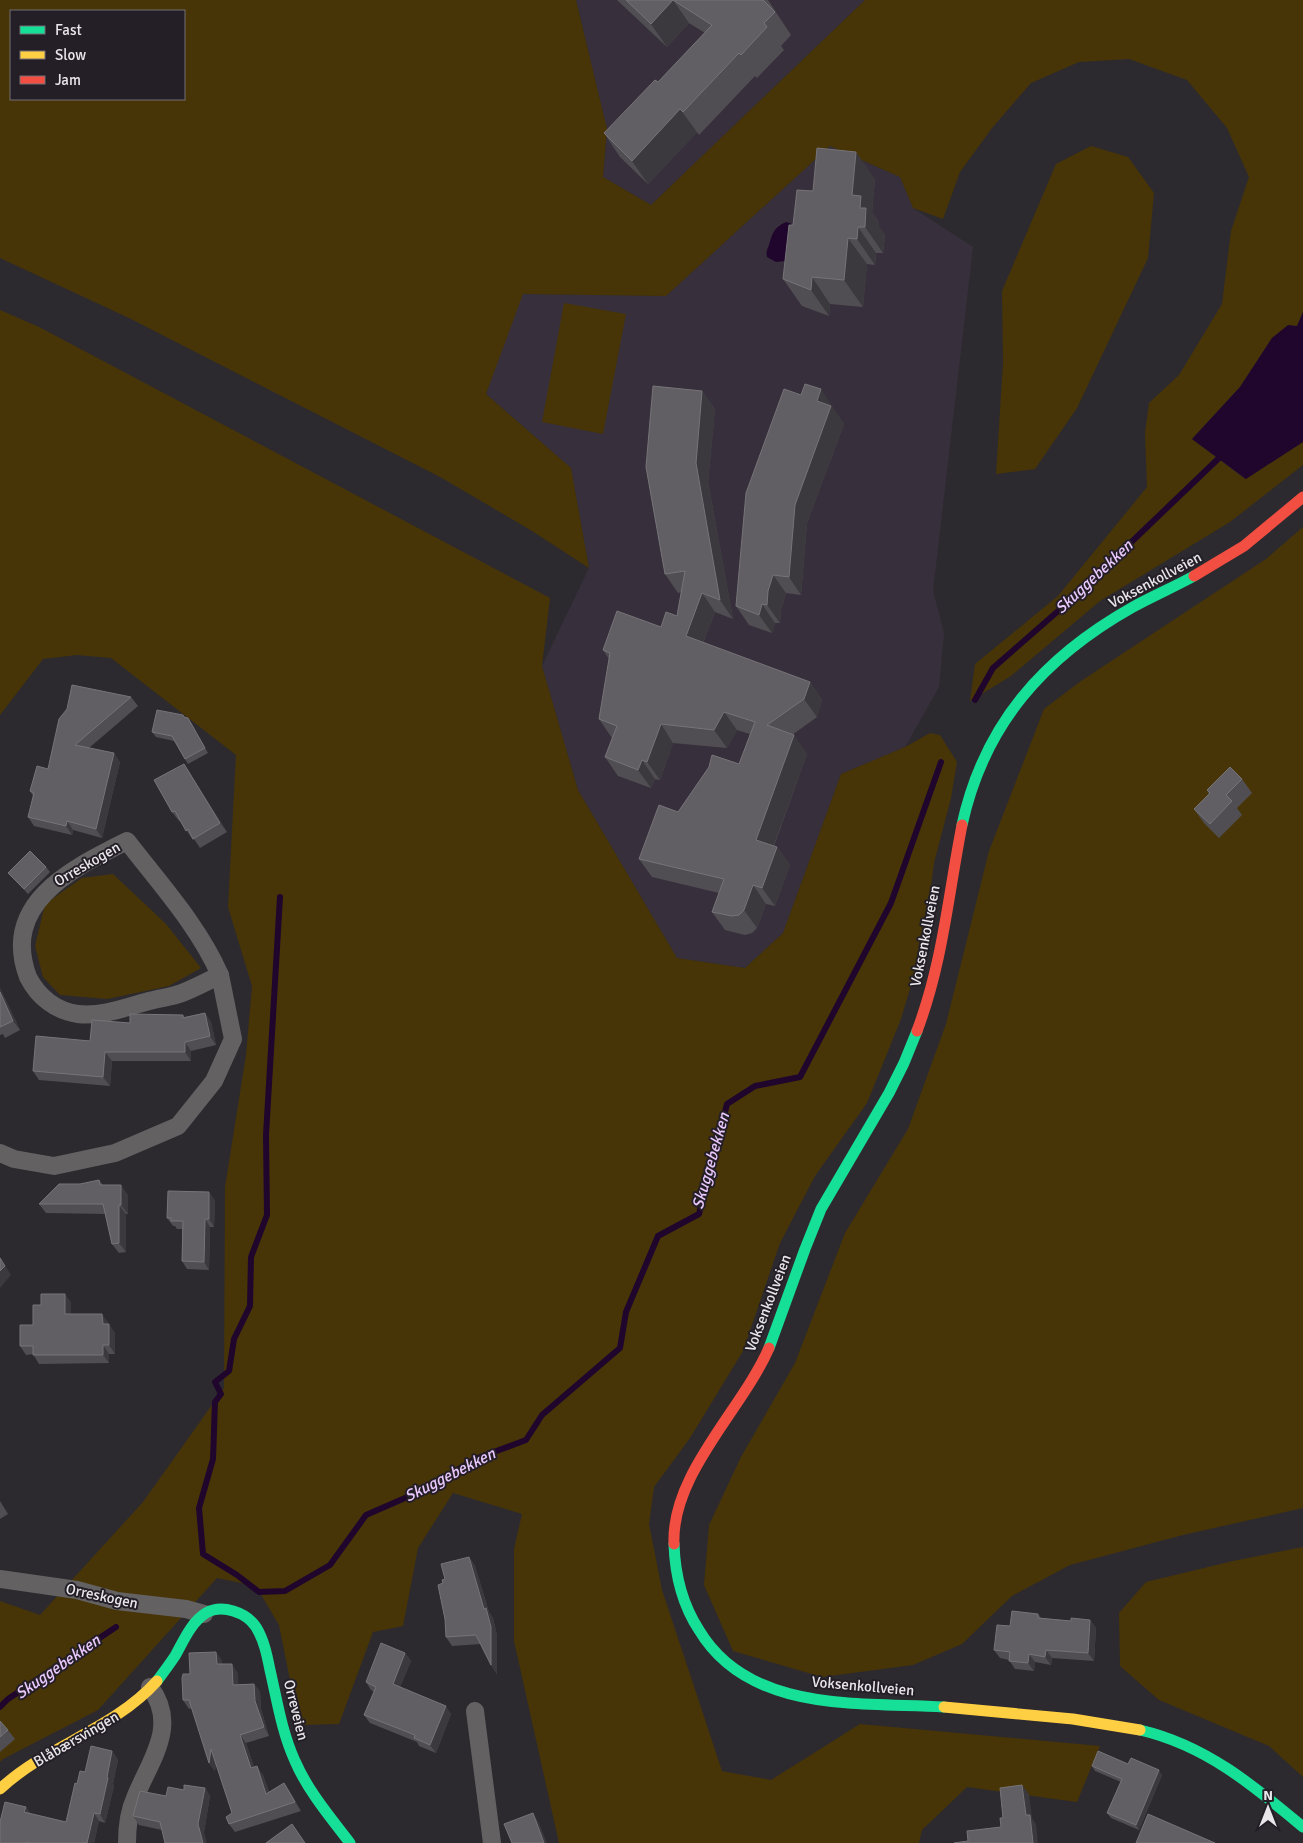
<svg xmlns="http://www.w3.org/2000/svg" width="1303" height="1843" viewBox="0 0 1303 1843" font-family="Signika,sans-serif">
<rect width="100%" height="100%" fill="#2d2a2f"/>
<g fill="#37303c">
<polygon points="576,0 865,0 651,205 603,177 607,129"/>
<polygon points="830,146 900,177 913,208 973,247 933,591 944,633 939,687 905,747 841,774 783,933 745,968 677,958 578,790 542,666 589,568 571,468 486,394 522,294 666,296"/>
</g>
<g fill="#473507" fill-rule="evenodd">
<path d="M 0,0 L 576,0 L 607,129 L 603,177 L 651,205 L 865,0 L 1303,0 L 1303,312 L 1297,326 L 1272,338 L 1240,387 L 1192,439 L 1245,479 L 1303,442 L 1303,465 L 1230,522 L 1100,601 L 1011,676 L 970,701 L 975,664 L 1058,596 L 1147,487 L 1145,433 L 1149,403 L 1179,375 L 1222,304 L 1231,231 L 1249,177 L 1227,128 L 1187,80 L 1129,59 L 1079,62 L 1031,83 L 992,128 L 960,172 L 943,219 L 913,208 L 900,177 L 830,146 L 666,296 L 523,294 L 486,394 L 571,468 L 589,568 L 532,531 L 442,478 L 131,319 L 0,258 ZM 11,11 L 184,11 L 184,99 L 11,99 Z"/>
<polygon points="1091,146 1128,157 1154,193 1148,258 1077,408 1035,469 996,474 1003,363 1002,291 1056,164"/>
<polygon points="564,303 626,314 603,434 542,422"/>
<polygon points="0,310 39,327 550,598 542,666 578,790 677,958 745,968 783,933 841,774 905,747 930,733 940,735 957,762 951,798 934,863 924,941 901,1019 867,1103 815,1176 780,1243 743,1351 690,1438 654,1487 649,1524 662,1590 722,1771 771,1780 860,1724 1100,1746 1077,1802 967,1787 922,1830 919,1843 559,1843 514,1641 514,1549 522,1514 453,1493 418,1548 403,1626 373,1632 339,1724 299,1725 279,1625 256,1586 217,1578 98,1710 3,1759 0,1762 0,1601 40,1615 143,1502 224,1388 225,1187 246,1055 252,986 228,907 236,755 111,658 77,655 43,659 0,715"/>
<polygon points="1303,527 1303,1508 1183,1535 1070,1565 1012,1596 962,1644 913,1665 822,1677 733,1651 704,1585 709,1525 741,1457 795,1363 845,1233 908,1129 946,1024 989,851 1044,709 1081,681 1266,559"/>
<polygon points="113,874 166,924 201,968 169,986 107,999 60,995 43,977 35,946 45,904 82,878"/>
<polygon points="1303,1547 1303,1777 1269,1746 1159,1700 1120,1666 1119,1613 1146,1582 1233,1561"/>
</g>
<g fill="#20062c">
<path d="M 786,222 L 790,223 L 795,227 L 786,261 L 776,262 L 767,257 C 766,251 767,250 769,245 C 772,234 774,227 786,222 Z"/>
<polygon points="1303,312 1303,442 1246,479 1192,439 1240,387 1272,338 1288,325 1297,326"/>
</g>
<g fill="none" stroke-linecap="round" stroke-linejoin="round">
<g stroke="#20062c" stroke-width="6">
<polyline points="975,700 993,668 1073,598 1219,458"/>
<polyline points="280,897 266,1135 267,1215 251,1257 250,1306 234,1339 229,1371 215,1382 221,1394 215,1402 213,1459 199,1508 203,1554 237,1575 259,1592 285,1591 330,1565 366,1515 428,1488 475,1459 526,1440 542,1415 620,1348 626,1312 658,1236 699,1214 727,1104 755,1086 800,1077 891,903 941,762"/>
<polyline points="0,1707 8,1699 116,1627"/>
</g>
<g stroke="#636162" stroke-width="18">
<path d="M 127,841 C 160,884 198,925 220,975 C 208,981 195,988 182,993 C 172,997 160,998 149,1001 C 127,1007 101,1017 78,1014 C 56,1011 38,997 28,977 C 0,902 74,868 127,841 Z"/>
<polyline points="0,1153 14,1159 54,1166 115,1153 178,1126 214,1081 233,1039 220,975"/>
<polyline points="0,1579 77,1590 117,1601 186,1609 204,1614"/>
<polyline points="475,1711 492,1843"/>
<path d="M 127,1843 C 127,1828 129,1811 135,1798 C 150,1760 179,1726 150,1687"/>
</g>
<g stroke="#16e098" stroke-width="11">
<path d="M 962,825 C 984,724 1044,657 1133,607 C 1153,596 1174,587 1194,576"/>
<polyline points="769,1348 805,1249 821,1209 889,1093 904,1063 917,1031"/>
<path d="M 674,1544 C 675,1575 682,1604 699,1630 C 749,1714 861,1702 944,1707"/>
<path d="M 157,1681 C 163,1673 169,1665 175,1656 C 183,1642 191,1622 206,1613 C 222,1604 246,1612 256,1627 C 264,1640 267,1655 270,1670 C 277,1700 282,1733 295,1761 C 308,1791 330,1817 350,1843"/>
<path d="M 1140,1730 C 1205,1745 1253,1785 1303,1827"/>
</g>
<g stroke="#ffcf43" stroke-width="11">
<polyline points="944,1707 1073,1719 1140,1730"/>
<path d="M 0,1789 C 47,1745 113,1730 157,1681"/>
</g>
<g stroke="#f24e42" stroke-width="11">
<polyline points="1194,576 1244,546 1303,497"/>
<path d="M 917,1031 C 943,962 948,896 962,825"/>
<path d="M 674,1544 C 671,1474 742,1410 769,1348"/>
</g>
</g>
<g fill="#504e52">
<polygon points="617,0 768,0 791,35 781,46 784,50 757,78 755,76 699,135 697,132 648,184 620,157 604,133 658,82 705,33 689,23 667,47"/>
<polygon points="875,179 872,212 879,222 879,227 885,235 883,253 876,253 875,265 867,264 863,307 830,304 829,316 802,306 783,279 793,225 813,191"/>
<polygon points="702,391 715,409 708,482 733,619 715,612 703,643 810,682 822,700 817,717 792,735 807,754 774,846 777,847 790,865 775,906 766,904 757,928 752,933 745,935 725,930 712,912 719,893 652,877 639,859 678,812 739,764 750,734 737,730 727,748 673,743 660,780 655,779 651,788 618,776 605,757 612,738 599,719 609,659 603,650 661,627 677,616 681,592 678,593 665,574"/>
<polygon points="833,408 833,409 844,424 807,523 801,595 786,593 781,610 780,623 775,623 772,633 749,625 736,606"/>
<polygon points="131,697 138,706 89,748 120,762 102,838 73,830 72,835 34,826 28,817 33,796 30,791 48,769 59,719"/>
<polygon points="184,717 191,723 208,753 188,764 174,741 156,737 152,732"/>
<polygon points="184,764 227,832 200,848 194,839 193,840 180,821 179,821 172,812"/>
<polygon points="1242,779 1252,793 1237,808 1242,815 1219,838 1204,823 1194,809 1209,794 1207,790"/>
<polygon points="46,867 50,872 28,894 12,877 8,873"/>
<polygon points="0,988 20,1030 5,1038 3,1034 0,1035"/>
<polygon points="205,1013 211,1022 216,1045 191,1051 191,1061 112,1061 110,1086 39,1080 33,1071 90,1041 130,1023 183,1015 184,1017"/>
<polygon points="99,1180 103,1185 128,1195 128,1214 126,1214 126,1252 119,1253 112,1244 105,1214 46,1213 39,1204 80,1184"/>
<polygon points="215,1200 214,1227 210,1227 209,1270 187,1269 182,1261 182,1229 177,1229 175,1226 173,1226 167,1218"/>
<polygon points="71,1302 71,1314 108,1322 108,1324 115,1333 115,1354 109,1354 109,1363 39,1364 33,1354 26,1355 20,1346 33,1325 41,1305"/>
<polygon points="0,1501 8,1514 0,1519"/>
<polygon points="469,1557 475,1566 489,1612 493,1618 497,1636 497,1674 491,1665 481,1644 452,1646 446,1637 445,1579"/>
<polygon points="1038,1614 1041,1618 1071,1621 1090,1620 1096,1628 1094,1661 1052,1658 1051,1665 1035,1662 1034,1671 1015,1669 1009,1660 1000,1658 994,1650 1010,1626"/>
<polygon points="405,1653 411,1661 400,1687 451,1714 436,1753 419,1746 417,1742 370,1723 364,1715 374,1692 371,1690 366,1682"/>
<polygon points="222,1660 222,1664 238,1673 238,1685 254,1684 260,1692 261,1709 269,1736 246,1743 254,1767 263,1775 269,1792 284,1783 290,1792 301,1811 235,1832 229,1824 232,1813 216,1763 215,1771 209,1763 192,1708 189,1709 183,1700 190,1674"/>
<polygon points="0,1721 8,1730 15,1739 0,1752"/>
<polygon points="112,1751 118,1760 113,1784 114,1786 105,1823 99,1821 94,1843 0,1843 26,1807 30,1814 66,1822 77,1784 85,1772"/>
<polygon points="1128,1764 1162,1775 1139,1830 1111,1818 1107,1813 1121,1782 1095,1771 1092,1766"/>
<polygon points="205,1788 210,1796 204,1832 162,1830 139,1825 133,1816 166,1796 184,1790"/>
</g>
<g fill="#3b393d">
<polygon points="673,0 689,23 667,47 651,24"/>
<polygon points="680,109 697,132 648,184 632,161"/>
<polygon points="856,152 875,179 872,212 879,222 879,227 885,235 883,253 865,227 860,208 852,195"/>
<polygon points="858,227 876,253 875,265 857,239"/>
<polygon points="848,238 867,264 863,307 844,280"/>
<polygon points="812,277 830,304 829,316 811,290"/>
<polygon points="821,389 844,424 807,523 801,595 789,577 795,505 817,401"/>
<polygon points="702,391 715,409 708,482 733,619 720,600 696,463"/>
<polygon points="773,575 786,593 781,610 780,623 767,605 768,591"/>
<polygon points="702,593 715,612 698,655 686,636"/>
<polygon points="762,604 775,623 772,633 759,615"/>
<polygon points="810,682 822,700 817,717 804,699"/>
<polygon points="724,712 737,730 727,748 714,730"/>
<polygon points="661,724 673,743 660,780 647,762"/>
<polygon points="794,735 807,754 769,858 756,840"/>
<polygon points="114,753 120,762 102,838 96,829"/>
<polygon points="642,760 655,779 651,788 638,770"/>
<polygon points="184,764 190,773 227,832 220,823"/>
<polygon points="67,821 73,830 72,835 66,826"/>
<polygon points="777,847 790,865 775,906 762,888"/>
<polygon points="753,885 766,904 757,928 744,910"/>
<polygon points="0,988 20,1030 13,1021 0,992"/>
<polygon points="205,1013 211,1022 216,1045 210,1036"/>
<polygon points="185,1042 191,1051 191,1061 185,1052"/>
<polygon points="105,1052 112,1061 110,1086 103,1077"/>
<polygon points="121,1185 128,1195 128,1214 121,1205"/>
<polygon points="209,1192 215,1200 214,1227 209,1219"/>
<polygon points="119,1205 126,1214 126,1252 119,1243"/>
<polygon points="205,1219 210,1227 209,1270 204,1262"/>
<polygon points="0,1257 11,1275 0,1288"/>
<polygon points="65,1294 71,1302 71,1323 65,1314"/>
<polygon points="102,1314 108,1322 109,1333 103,1324"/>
<polygon points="109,1324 115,1333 115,1354 109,1345"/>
<polygon points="103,1345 109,1354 109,1363 103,1355"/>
<polygon points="469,1557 475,1566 489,1612 493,1618 497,1636 497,1674 491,1665 484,1609"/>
<polygon points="1090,1620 1096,1628 1094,1661 1088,1653"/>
<polygon points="1046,1650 1052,1658 1051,1665 1045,1657"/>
<polygon points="216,1652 222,1660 222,1673 217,1664"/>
<polygon points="405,1653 411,1661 398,1692 393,1684"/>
<polygon points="1029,1654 1035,1662 1034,1671 1028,1663"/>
<polygon points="232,1664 238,1673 239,1694 233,1685"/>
<polygon points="254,1684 260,1692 261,1709 269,1736 264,1727 255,1701"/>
<polygon points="446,1706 451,1714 436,1753 430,1745"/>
<polygon points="240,1735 246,1743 257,1776 251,1768"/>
<polygon points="211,1749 217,1757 215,1771 209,1763"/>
<polygon points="112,1751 118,1760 113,1784 114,1786 105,1823 100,1814"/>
<polygon points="257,1766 263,1775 272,1802 266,1794"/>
<polygon points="1159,1770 1162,1775 1139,1830 1136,1825"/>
<polygon points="284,1783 290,1792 301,1811 295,1802"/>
<polygon points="1022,1785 1029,1794 1032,1818 1036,1824 1038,1843 1033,1843 1026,1815"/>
<polygon points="205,1788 210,1796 204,1832 207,1843 203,1843 198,1824"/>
<polygon points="26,1807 32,1815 24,1812"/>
<polygon points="94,1813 99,1821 94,1843 87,1843"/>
<polygon points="533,1813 539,1823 547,1843 544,1843"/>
</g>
<g fill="#615f63" stroke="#767478">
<polygon points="626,0 763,0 775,12 764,23 767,27 741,55 739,53 683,112 680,109 632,161 604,133 655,80 658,82 712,25 673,0 651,24"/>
<polygon points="817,148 856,152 852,195 861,196 860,208 866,208 865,227 858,227 857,239 848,238 844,280 812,277 811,290 783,279 789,225 793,225 797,190 813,191"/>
<polygon points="805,384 821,389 817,401 831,406 795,505 789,577 773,575 768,591 767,605 762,604 759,615 736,606 746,493 784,389 801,395"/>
<polygon points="653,386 702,391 696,463 720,600 702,593 686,636 810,682 804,699 767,725 794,735 756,840 777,847 762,888 753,885 744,910 739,915 732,916 712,912 724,879 639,859 659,805 678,812 709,767 712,755 739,764 755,722 724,712 714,730 661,724 647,762 642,760 638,770 605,757 617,726 599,719 610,653 603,650 617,611 661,627 666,612 677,616 685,571 665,574 646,467"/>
<polygon points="72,685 131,697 75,745 114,753 96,829 67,821 66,826 28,817 34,793 30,791 37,766 48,769 59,719 67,709"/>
<polygon points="157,710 183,715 184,717 188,718 205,748 185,759 172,736 152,732"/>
<polygon points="184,764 220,823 193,839 188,829 186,831 175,811 172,812 154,780"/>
<polygon points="1230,767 1242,779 1226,795 1232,801 1210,824 1194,809 1210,793 1207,790"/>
<polygon points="30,851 46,867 24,889 8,873"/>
<polygon points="0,992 13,1021 0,1027"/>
<polygon points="205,1013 210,1036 185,1042 185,1052 105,1052 103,1077 33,1071 36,1036 90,1041 92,1020 130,1023 130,1014 183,1015 183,1018"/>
<polygon points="99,1180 100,1185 121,1185 121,1205 119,1205 119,1243 112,1244 103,1204 39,1204 59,1184 80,1184"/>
<polygon points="168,1191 209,1192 209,1219 205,1219 204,1262 182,1261 183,1221 171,1221 171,1218 167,1218"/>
<polygon points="0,1258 5,1266 0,1271"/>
<polygon points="41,1294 65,1294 65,1314 102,1314 103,1324 109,1324 109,1345 103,1345 103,1355 33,1355 33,1346 20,1346 20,1325 33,1325 33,1305 41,1305"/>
<polygon points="469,1557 484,1609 486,1608 491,1627 491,1665 476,1635 446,1637 445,1619 438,1585 443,1583 442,1580 445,1579 441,1564"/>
<polygon points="1012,1611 1038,1614 1038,1618 1071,1621 1071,1618 1090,1620 1088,1653 1046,1650 1045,1657 1029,1654 1028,1663 1009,1661 1010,1652 994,1650 997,1625 1010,1626"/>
<polygon points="381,1643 405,1653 393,1684 446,1706 430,1745 414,1738 415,1735 364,1715 376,1687 366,1682"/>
<polygon points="216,1652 217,1664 232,1664 233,1685 254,1684 255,1701 264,1727 240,1735 251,1768 257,1766 266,1794 284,1783 295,1802 229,1824 226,1817 232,1813 211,1749 209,1763 189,1700 183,1700 182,1678 183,1674 190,1674 189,1653"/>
<polygon points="0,1721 8,1730 0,1737"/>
<polygon points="91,1746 112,1751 107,1777 108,1778 100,1814 94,1813 87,1843 30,1843 26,1842 26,1843 0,1843 0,1822 5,1802 26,1807 24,1812 66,1822 75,1783 77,1784 80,1771 85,1772"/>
<polygon points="1098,1751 1128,1764 1131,1758 1159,1770 1136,1825 1107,1813 1122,1779 1092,1766"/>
<polygon points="184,1785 205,1788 198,1824 203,1843 165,1843 160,1822 133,1816 140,1791 166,1796 168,1787 184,1790"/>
<polygon points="1022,1785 1026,1815 1030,1815 1033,1843 954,1843 968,1841 967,1831 1001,1827 1000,1818 1003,1818 1000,1788"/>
<polygon points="533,1813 544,1843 512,1843 504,1824"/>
<polygon points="1148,1814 1215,1843 1136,1843"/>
<polygon points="292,1824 305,1843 266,1843"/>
</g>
<g text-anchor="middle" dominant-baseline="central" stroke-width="4" stroke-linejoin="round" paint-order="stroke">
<g font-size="15" fill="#e9e6ea" stroke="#241f27">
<text transform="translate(1155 580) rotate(-28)">Voksenkollveien</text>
<text transform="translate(87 864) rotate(-30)">Orreskogen</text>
<text transform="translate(925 936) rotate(-79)">Voksenkollveien</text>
<text transform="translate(768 1303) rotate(-69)">Voksenkollveien</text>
<text transform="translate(102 1596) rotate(12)">Orreskogen</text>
<text transform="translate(863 1686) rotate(5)">Voksenkollveien</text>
<text transform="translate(296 1710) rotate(76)">Orreveien</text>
<text transform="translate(76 1739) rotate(-30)">Blåbærsvingen</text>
</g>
<g font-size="16" font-style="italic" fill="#ebc9fe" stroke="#241f27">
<text transform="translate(1094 577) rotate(-43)">Skuggebekken</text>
<text transform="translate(711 1161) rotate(-74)">Skuggebekken</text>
<text transform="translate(450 1475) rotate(-27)">Skuggebekken</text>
<text transform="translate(58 1667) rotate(-35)">Skuggebekken</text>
</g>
</g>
<rect x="10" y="10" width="175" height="90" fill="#241f27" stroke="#736f75"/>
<rect x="20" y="26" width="25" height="8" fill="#16e098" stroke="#736f75"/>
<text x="55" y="35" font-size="15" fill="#e9e6ea">Fast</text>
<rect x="20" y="51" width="25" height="8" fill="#ffcf43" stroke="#736f75"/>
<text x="55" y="60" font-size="15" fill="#e9e6ea">Slow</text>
<rect x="20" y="76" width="25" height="8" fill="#f24e42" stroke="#736f75"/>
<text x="55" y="85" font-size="15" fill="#e9e6ea">Jam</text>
<g transform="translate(1268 1808)" stroke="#241f27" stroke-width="4" paint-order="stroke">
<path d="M0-4L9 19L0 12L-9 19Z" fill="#e9e6ea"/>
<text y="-8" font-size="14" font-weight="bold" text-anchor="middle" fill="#e9e6ea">N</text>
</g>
</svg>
